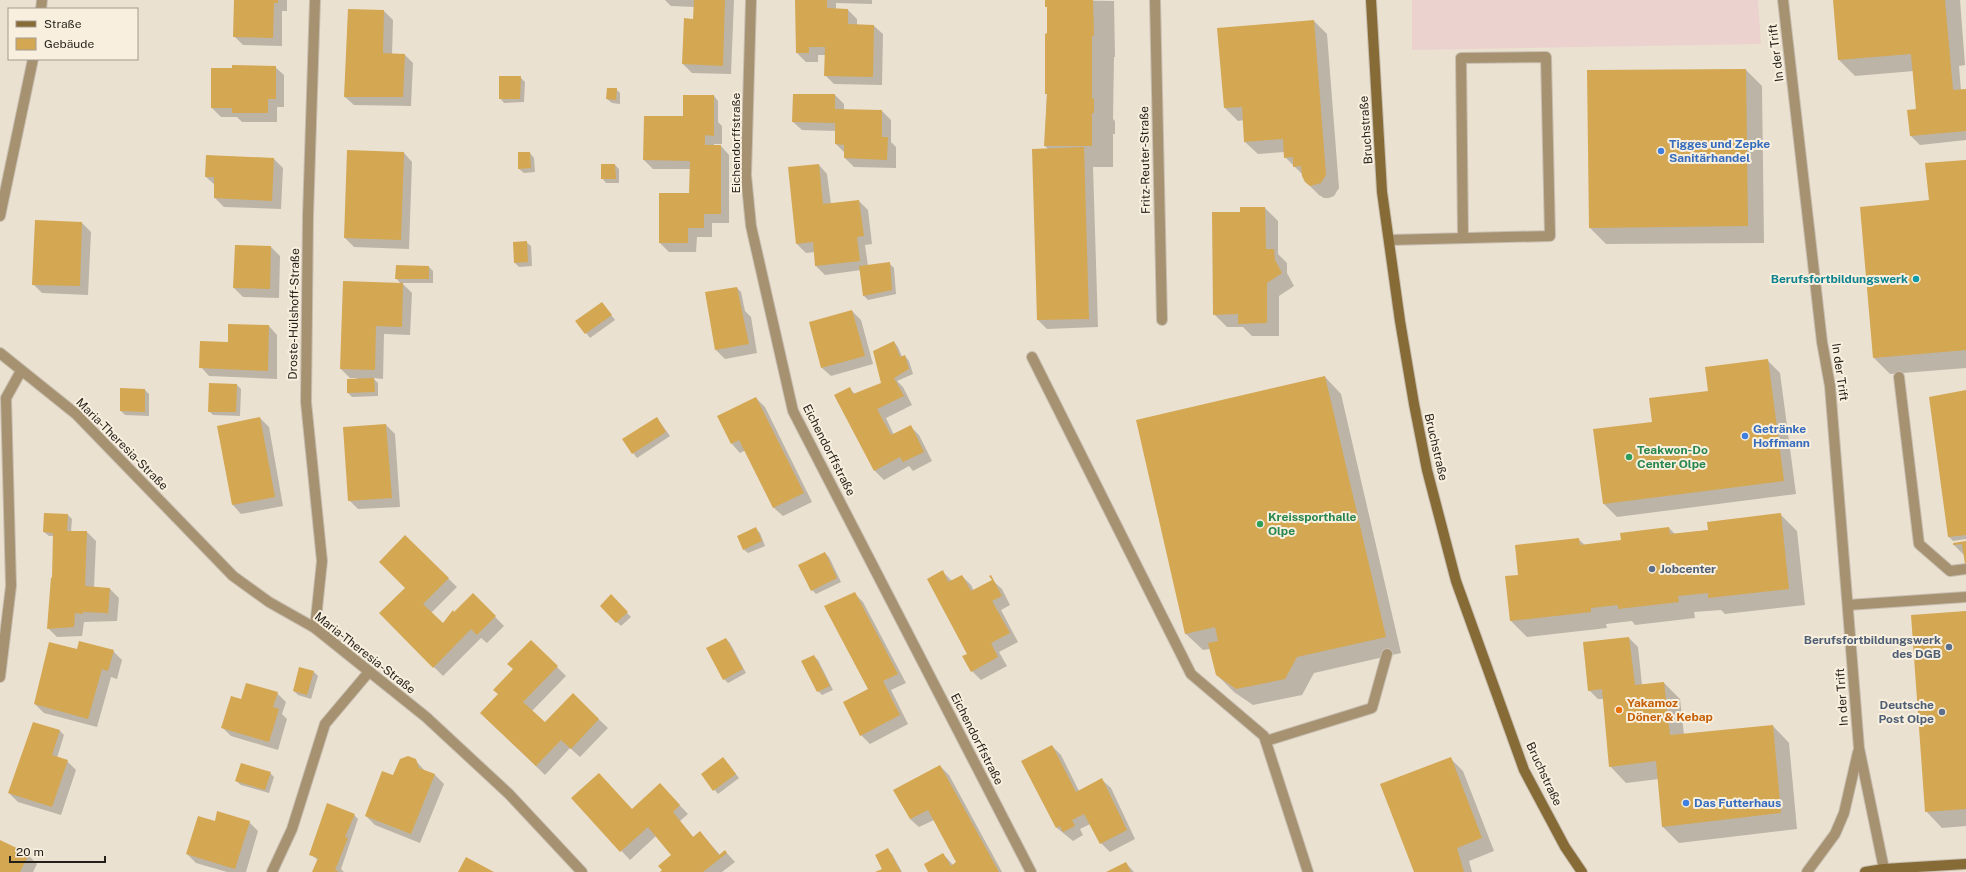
<svg xmlns="http://www.w3.org/2000/svg" width="1966" height="872" viewBox="0 0 1966 872" font-family="'Public Sans',sans-serif">
<rect width="100%" height="100%" fill="#ebe1d1"/>
<polygon fill="#ecd2ce" points="1412,0 1758,0 1761,44 1412,50"/>
<g fill="#0003">
<polygon points="235,0 287,0 287,11 282,11 282,46 243,45 234,36"/>
<polygon points="665,0 734,0 731,74 692,73 683,64 694,20 695,7 671,6"/>
<polygon points="797,0 872,0 872,4 836,3 836,10 848,10 857,19 857,25 874,26 883,34 882,85 834,84 825,75 826,55 818,55 818,62 806,62 797,53"/>
<polygon points="1047,0 1114,1 1115,57 1114,57 1113,119 1115,121 1115,134 1113,134 1113,167 1093,167 1098,327 1047,329 1038,320 1049,150 1045,146 1049,34"/>
<polygon points="1834,0 1960,0 1965,65 1959,66 1961,91 1966,90 1966,140 1920,145 1911,136 1918,110 1914,71 1855,76 1839,60"/>
<polygon points="384,11 393,20 392,55 405,55 413,63 411,106 354,105 345,97"/>
<polygon points="1314,21 1327,34 1339,188 1334,196 1329,198 1324,198 1319,195 1306,182 1303,175 1285,157 1285,152 1258,154 1245,142 1244,120 1238,121 1225,108"/>
<polygon points="275,67 284,75 284,107 277,107 277,122 242,122 237,117 221,117 212,108 212,69"/>
<polygon points="1746,70 1762,86 1764,243 1606,244 1590,228"/>
<polygon points="520,77 525,82 524,102 504,103 500,98"/>
<polygon points="616,89 620,93 620,104 612,103 607,99"/>
<polygon points="835,95 844,104 844,110 882,111 891,120 891,142 896,147 896,168 854,167 845,158 845,153 836,144 836,131 802,130 793,122"/>
<polygon points="714,96 718,101 718,122 722,126 722,144 714,144 714,146 721,146 729,155 729,223 712,223 712,237 697,237 696,252 669,252 660,243 690,194 691,169 653,169 644,160 684,117"/>
<polygon points="404,153 412,162 409,249 354,247 345,238"/>
<polygon points="530,153 534,158 535,172 524,173 519,169"/>
<polygon points="274,159 283,168 281,209 224,207 215,198 215,185 206,177"/>
<polygon points="1966,161 1966,368 1890,374 1874,358 1861,208 1930,201"/>
<polygon points="602,165 615,165 619,169 619,183 606,183 602,178"/>
<polygon points="819,165 827,174 831,204 859,201 868,210 872,244 865,245 868,266 889,263 894,268 896,294 868,300 864,296 861,270 825,275 816,266 815,252 806,253 797,244"/>
<polygon points="1265,208 1278,221 1278,254 1287,263 1287,273 1294,286 1279,296 1279,336 1252,336 1243,327 1227,327 1214,314 1241,213"/>
<polygon points="82,223 91,232 88,295 42,293 33,284"/>
<polygon points="526,242 531,246 532,266 519,267 515,263"/>
<polygon points="236,246 271,247 280,256 279,298 243,297 234,288"/>
<polygon points="429,267 433,271 433,283 402,283 412,293 410,335 384,334 383,379 373,378 378,383 378,396 352,397 348,393 357,378 350,378 341,369 401,284 396,278"/>
<polygon points="737,288 741,292 745,311 751,317 757,353 725,359 716,350 706,293"/>
<polygon points="602,303 615,320 590,338 577,321"/>
<polygon points="852,311 861,320 873,364 831,376 822,368"/>
<polygon points="269,326 277,335 277,379 209,376 201,367 229,343"/>
<polygon points="894,342 898,347 902,357 905,356 909,361 913,374 897,381 903,387 912,405 886,418 894,435 910,426 919,435 932,461 913,471 909,466 884,480 875,471 836,396 850,389 855,394 883,383"/>
<polygon points="1767,360 1780,373 1796,494 1617,517 1604,504 1653,423"/>
<polygon points="1325,377 1341,394 1401,653 1314,673 1302,695 1253,705 1234,692 1217,675 1210,649 1203,650 1186,634 1137,421"/>
<polygon points="237,385 241,389 240,416 213,415 209,411"/>
<polygon points="145,390 149,394 149,416 125,415 121,411"/>
<polygon points="1966,391 1966,539 1953,541 1949,537"/>
<polygon points="756,398 765,407 812,502 783,516 774,508 746,450 740,453 732,444"/>
<polygon points="260,418 269,427 283,506 241,514 233,505"/>
<polygon points="657,418 670,436 637,458 623,440"/>
<polygon points="386,425 395,434 400,507 358,509 349,500"/>
<polygon points="68,515 72,519 71,532 87,532 96,541 94,588 110,589 119,598 117,621 84,622 82,636 57,637 48,628 53,579 54,536 49,536 44,532"/>
<polygon points="1781,515 1797,531 1805,605 1725,614 1721,610 1694,612 1695,618 1635,625 1632,621 1606,624 1607,628 1527,637 1511,621 1506,577 1519,576 1578,539 1585,545 1622,541 1669,528 1675,534 1709,530"/>
<polygon points="755,528 760,533 765,546 748,553 743,549"/>
<polygon points="405,536 457,587 431,613 443,625 473,594 504,626 487,643 481,638 443,676 380,613 406,588"/>
<polygon points="1966,542 1966,561 1965,556 1953,544"/>
<polygon points="825,553 829,557 841,582 816,594 812,590"/>
<polygon points="943,572 952,581 962,576 971,585 974,591 993,581 1002,589 1010,605 1001,610 1018,642 999,652 1007,666 981,680 972,671 969,654"/>
<polygon points="854,593 863,602 906,683 891,690 908,724 870,744 861,735 869,689"/>
<polygon points="611,596 631,617 621,626 601,606"/>
<polygon points="1966,612 1966,826 1942,828 1926,811"/>
<polygon points="1629,638 1638,647 1642,685 1664,683 1680,699 1684,735 1773,726 1789,743 1797,829 1679,843 1663,827 1659,779 1626,783 1610,766 1604,699 1598,699 1589,690"/>
<polygon points="726,639 730,643 746,673 728,683 724,679"/>
<polygon points="531,641 566,676 532,711 545,724 573,695 608,728 580,757 570,748 545,775 481,713 499,694"/>
<polygon points="78,650 113,651 122,660 117,679 111,677 97,727 44,713 35,704"/>
<polygon points="813,656 818,660 833,690 822,695 818,691"/>
<polygon points="314,672 318,676 311,699 298,695 294,691"/>
<polygon points="277,693 286,702 282,714 287,719 278,750 231,736 222,727 242,700"/>
<polygon points="34,723 60,731 64,735 57,758 67,761 76,770 61,815 18,802 9,793"/>
<polygon points="1052,746 1061,755 1079,791 1102,780 1111,788 1135,839 1110,852 1101,843 1090,824 1080,829 1083,835 1073,841 1057,828"/>
<polygon points="1450,758 1463,771 1494,851 1469,861 1472,872 1415,872"/>
<polygon points="415,760 425,771 435,775 444,784 420,843 375,825 366,816 394,777"/>
<polygon points="727,763 739,778 718,794 702,774"/>
<polygon points="940,766 949,775 1002,872 929,872 943,854 953,865 958,863 934,820 919,827 910,819"/>
<polygon points="270,773 274,777 269,793 241,785 236,781"/>
<polygon points="668,793 688,814 680,821 694,838 700,832 720,855 725,851 735,862 722,872 661,872 673,855 656,836 630,860 572,798 632,810"/>
<polygon points="354,815 358,819 341,869 344,872 314,872 318,860 310,854"/>
<polygon points="249,822 258,831 246,872 227,872 196,863 187,854 215,823"/>
<polygon points="0,841 28,855 37,864 33,872 0,872"/>
<polygon points="888,850 892,854 902,872 877,872 883,869"/>
<polygon points="1126,863 1134,872 1108,872"/>
</g>
<g fill="#d4a752">
<polygon points="234,0 278,0 278,3 274,3 273,38 233,37"/>
<polygon points="694,0 725,0 723,66 682,64 684,18 693,19"/>
<polygon points="795,0 827,0 827,8 848,9 848,24 874,25 873,77 824,76 825,47 809,47 809,53 796,53"/>
<polygon points="1045,0 1093,0 1094,36 1092,36 1092,99 1094,98 1094,113 1092,113 1092,146 1044,146 1047,94 1045,94 1045,34 1047,33 1047,7 1045,7"/>
<polygon points="1833,0 1945,0 1953,90 1966,89 1966,131 1910,136 1907,110 1916,109 1911,54 1838,60"/>
<polygon points="348,9 384,10 383,53 405,54 403,97 344,97"/>
<polygon points="1314,20 1326,175 1321,183 1310,186 1305,182 1302,176 1301,166 1293,167 1293,157 1284,158 1283,139 1244,142 1242,107 1224,108 1217,28"/>
<polygon points="232,65 276,66 276,99 268,99 268,113 232,113 232,108 211,108 211,68 232,68"/>
<polygon points="1746,69 1748,226 1589,228 1587,70"/>
<polygon points="499,76 521,76 520,99 499,99"/>
<polygon points="607,88 617,88 616,100 606,99"/>
<polygon points="793,94 835,94 835,109 882,110 882,137 888,137 887,160 844,158 844,145 835,144 835,123 792,122"/>
<polygon points="683,95 714,95 714,136 705,135 705,145 721,145 721,214 704,214 704,228 688,228 688,243 659,243 659,193 689,193 690,161 643,160 644,116 683,116"/>
<polygon points="1084,147 1089,319 1037,320 1032,149"/>
<polygon points="347,150 404,152 401,240 344,238"/>
<polygon points="518,152 530,152 531,168 518,169"/>
<polygon points="206,155 274,158 272,201 214,198 214,177 205,177"/>
<polygon points="1966,160 1966,350 1873,358 1860,207 1929,200 1925,163"/>
<polygon points="601,164 615,164 616,179 601,179"/>
<polygon points="819,164 823,204 859,200 864,236 857,237 860,261 815,266 813,242 796,244 788,167"/>
<polygon points="1240,207 1265,207 1266,249 1274,249 1275,260 1282,273 1267,283 1267,323 1238,324 1238,314 1213,315 1212,212 1240,212"/>
<polygon points="35,220 82,222 80,286 32,285"/>
<polygon points="527,241 528,262 514,263 513,242"/>
<polygon points="235,245 271,246 270,289 233,288"/>
<polygon points="890,262 892,290 863,296 859,266"/>
<polygon points="396,265 429,266 429,279 395,279"/>
<polygon points="343,281 403,283 402,327 376,326 375,370 340,369"/>
<polygon points="737,287 749,344 715,350 705,292"/>
<polygon points="602,302 612,315 585,334 575,321"/>
<polygon points="852,310 865,356 821,368 809,322"/>
<polygon points="228,324 269,325 268,371 199,368 200,341 228,342"/>
<polygon points="894,341 900,357 905,355 909,369 894,378 904,396 877,409 891,435 911,425 924,452 903,462 900,457 874,471 834,395 850,387 853,394 881,383 873,351"/>
<polygon points="1768,359 1784,481 1603,504 1593,429 1652,422 1649,398 1708,391 1705,367"/>
<polygon points="1325,376 1386,637 1297,657 1285,679 1236,689 1216,675 1208,643 1218,641 1215,627 1185,634 1136,420"/>
<polygon points="374,378 375,392 347,393 347,379"/>
<polygon points="209,383 237,384 236,412 208,412"/>
<polygon points="120,388 145,389 145,412 120,411"/>
<polygon points="1966,390 1966,535 1948,537 1929,397"/>
<polygon points="756,397 804,493 773,508 739,440 731,444 717,416"/>
<polygon points="260,417 275,497 232,505 217,426"/>
<polygon points="657,417 666,432 632,454 622,439"/>
<polygon points="386,424 392,498 348,501 343,427"/>
<polygon points="44,513 68,514 67,531 87,531 85,586 110,588 108,615 107,613 83,612 83,614 75,613 74,627 47,629 51,577 52,578 53,533 43,532"/>
<polygon points="1781,513 1789,589 1708,598 1708,593 1678,596 1679,602 1618,609 1618,605 1591,608 1591,612 1510,621 1505,576 1518,575 1515,545 1579,538 1580,545 1621,540 1620,533 1669,527 1670,534 1708,530 1707,522"/>
<polygon points="756,527 762,541 743,550 737,536"/>
<polygon points="405,535 449,578 423,604 443,623 453,610 454,612 473,593 496,616 477,635 471,629 433,668 379,613 405,588 379,562"/>
<polygon points="1966,541 1966,564 1965,564 1962,544 1953,545 1953,543"/>
<polygon points="825,552 837,578 811,591 798,565"/>
<polygon points="943,570 948,582 962,575 971,591 992,580 989,576 991,575 1002,596 992,601 1010,633 991,643 998,657 971,672 962,656 967,654 927,579"/>
<polygon points="855,592 898,674 883,681 900,715 860,736 843,702 868,689 824,606"/>
<polygon points="611,594 628,612 616,623 600,606"/>
<polygon points="1966,611 1966,809 1925,812 1911,615"/>
<polygon points="1629,637 1635,685 1664,682 1670,735 1773,725 1781,813 1662,827 1656,761 1609,767 1602,689 1588,691 1583,642"/>
<polygon points="726,638 743,669 723,680 706,648"/>
<polygon points="531,640 558,666 523,702 545,722 573,693 599,719 571,749 561,740 536,766 480,713 498,694 493,690 513,669 507,664"/>
<polygon points="79,641 114,650 108,671 102,669 88,719 34,704 49,642 77,649"/>
<polygon points="814,655 830,686 817,692 801,661"/>
<polygon points="299,667 314,671 307,695 293,691"/>
<polygon points="246,683 278,692 273,707 279,709 269,742 221,728 231,696 241,699"/>
<polygon points="33,722 60,730 52,755 68,760 52,807 8,793"/>
<polygon points="1052,745 1076,792 1102,778 1127,830 1100,844 1084,814 1072,820 1075,826 1063,832 1060,826 1056,828 1021,761"/>
<polygon points="408,756 416,759 419,768 435,774 411,834 365,816 382,771 393,775 400,759"/>
<polygon points="723,757 736,774 713,791 701,774"/>
<polygon points="1451,757 1482,838 1457,848 1464,872 1414,872 1380,784"/>
<polygon points="241,763 271,772 265,790 235,781"/>
<polygon points="940,765 971,821 999,872 928,872 924,864 943,853 951,866 956,862 928,810 910,819 893,790"/>
<polygon points="599,773 632,809 660,783 680,805 673,812 693,837 700,831 719,855 725,850 727,853 703,872 660,872 662,870 658,866 671,855 648,827 620,852 571,798"/>
<polygon points="327,803 355,814 345,837 348,838 335,870 339,872 312,872 318,858 309,855"/>
<polygon points="217,811 250,821 235,869 186,854 198,816 215,821"/>
<polygon points="0,840 29,854 20,872 0,872"/>
<polygon points="888,848 901,872 875,872 882,869 875,855"/>
<polygon points="466,857 494,872 458,872"/>
<polygon points="1126,862 1131,872 1106,872"/>
</g>
<g fill="none" stroke-linecap="round" stroke-linejoin="round">
<defs>
<g id="service">
<polyline points="41,9 42,0"/>
<polyline points="0,216 33,59"/>
<polyline points="1389,240 1550,236 1546,57 1461,58 1463,238"/>
<polyline points="1032,357 1191,674 1264,736 1308,872"/>
<polyline points="1899,377 1919,544 1950,571 1966,569"/>
<polyline points="1848,605 1966,597"/>
<polyline points="1266,741 1372,708 1387,654"/>
</g>
<g id="minor">
<polyline points="315,0 308,216 306,402 322,561 315,628"/>
<polyline points="751,0 746,175 751,226 793,411 1031,872"/>
<polyline points="1155,0 1162,320"/>
<polyline points="1783,0 1822,342 1830,386 1859,748 1884,869"/>
<polyline points="0,353 76,414 233,576 269,602 315,628 426,717 509,794 582,872"/>
<polyline points="0,677 11,586 6,398 21,371"/>
<polyline points="272,872 292,829 325,724 368,673"/>
<polyline points="1807,872 1835,834 1844,813 1858,752"/>
</g>
<g id="secondary">
<polyline points="1371,0 1382,192 1400,321 1414,404 1427,470 1456,581 1524,770 1565,847 1582,872"/>
<polyline points="1865,872 1884,869 1966,864"/>
</g>
</defs>
<use href="#service" stroke="#c7beb0" stroke-width="12"/>
<use href="#minor" stroke="#c7beb0" stroke-width="12"/>
<use href="#secondary" stroke="#c7beb0" stroke-width="12"/>
<use href="#service" stroke="#a69271" stroke-width="10"/>
<use href="#minor" stroke="#a69271" stroke-width="10"/>
<use href="#secondary" stroke="#876b36" stroke-width="10"/>
</g>
<g fill="#3f7fe0" stroke="#f8efde" stroke-width="1.5">
<circle cx="1661" cy="151" r="4"/>
<circle cx="1745" cy="436" r="4"/>
<circle cx="1686" cy="803" r="4"/>
</g>
<circle fill="#0f9aa8" stroke="#f8efde" stroke-width="1.5" cx="1916" cy="279" r="4"/>
<g fill="#2e9e5b" stroke="#f8efde" stroke-width="1.5">
<circle cx="1629" cy="457" r="4"/>
<circle cx="1260" cy="524" r="4"/>
</g>
<g fill="#5c6f8a" stroke="#f8efde" stroke-width="1.5">
<circle cx="1652" cy="569" r="4"/>
<circle cx="1949" cy="647" r="4"/>
<circle cx="1942" cy="712" r="4"/>
</g>
<circle fill="#e8710a" stroke="#f8efde" stroke-width="1.5" cx="1619" cy="710" r="4"/>
<g text-anchor="middle" dominant-baseline="central" stroke-width="4" stroke-linejoin="round" paint-order="stroke">
<g font-size="12" fill="#231f19" stroke="#f8efde">
<text transform="translate(1776 53) rotate(-97)">In der Trift</text>
<text transform="translate(1366 130) rotate(-94)">Bruchstraße</text>
<text transform="translate(736 143) rotate(-90)">Eichendorffstraße</text>
<text transform="translate(1145 160) rotate(-91)">Fritz-Reuter-Straße</text>
<text transform="translate(294 314) rotate(-89)">Droste-Hülshoff-Straße</text>
<text transform="translate(1840 372) rotate(82)">In der Trift</text>
<text transform="translate(122 444) rotate(45)">Maria-Theresia-Straße</text>
<text transform="translate(1436 447) rotate(77)">Bruchstraße</text>
<text transform="translate(829 450) rotate(63)">Eichendorffstraße</text>
<text transform="translate(365 653) rotate(38)">Maria-Theresia-Straße</text>
<text transform="translate(1842 697) rotate(-94)">In der Trift</text>
<text transform="translate(977 739) rotate(63)">Eichendorffstraße</text>
<text transform="translate(1544 774) rotate(65)">Bruchstraße</text>
</g>
<g font-size="12" font-weight="bold" fill="#366cbe" stroke="#f8efde" text-anchor="start">
<text x="1669" y="144">Tigges und Zepke<tspan x="1669" dy="14">Sanitärhandel</tspan></text>
<text x="1753" y="429">Getränke<tspan x="1753" dy="14">Hoffmann</tspan></text>
<text x="1694" y="803">Das Futterhaus</text>
</g>
<g font-size="12" font-weight="bold" fill="#0d838f" stroke="#f8efde" text-anchor="end">
<text x="1908" y="279">Berufsfortbildungswerk</text>
</g>
<g font-size="12" font-weight="bold" fill="#27864d" stroke="#f8efde" text-anchor="start">
<text x="1637" y="450">Teakwon-Do<tspan x="1637" dy="14">Center Olpe</tspan></text>
<text x="1268" y="517">Kreissporthalle<tspan x="1268" dy="14">Olpe</tspan></text>
</g>
<g font-size="12" font-weight="bold" fill="#4e5e75" stroke="#f8efde" text-anchor="end">
<text x="1660" y="569" text-anchor="start">Jobcenter</text>
<text x="1941" y="640">Berufsfortbildungswerk<tspan x="1941" dy="14">des DGB</tspan></text>
<text x="1934" y="705">Deutsche<tspan x="1934" dy="14">Post Olpe</tspan></text>
</g>
<g font-size="12" font-weight="bold" fill="#c56008" stroke="#f8efde" text-anchor="start">
<text x="1627" y="703">Yakamoz<tspan x="1627" dy="14">Döner &amp; Kebap</tspan></text>
</g>
</g>
<rect x="8" y="8" width="130" height="52" fill="#f8efde" stroke="#a39c8f"/>
<rect x="16" y="21" width="20" height="6" fill="#876b36" stroke="#a39c8f"/>
<text x="44" y="28" font-size="12" fill="#231f19">Straße</text>
<rect x="16" y="38" width="20" height="12" fill="#d4a752" stroke="#a39c8f"/>
<text x="44" y="48" font-size="12" fill="#231f19">Gebäude</text>
<path d="M10 856v6h95v-6" fill="none" stroke="#231f19" stroke-width="2"/>
<text x="16" y="856" font-size="12" fill="#231f19" stroke="#f8efde" stroke-width="3" paint-order="stroke">20 m</text>
</svg>
